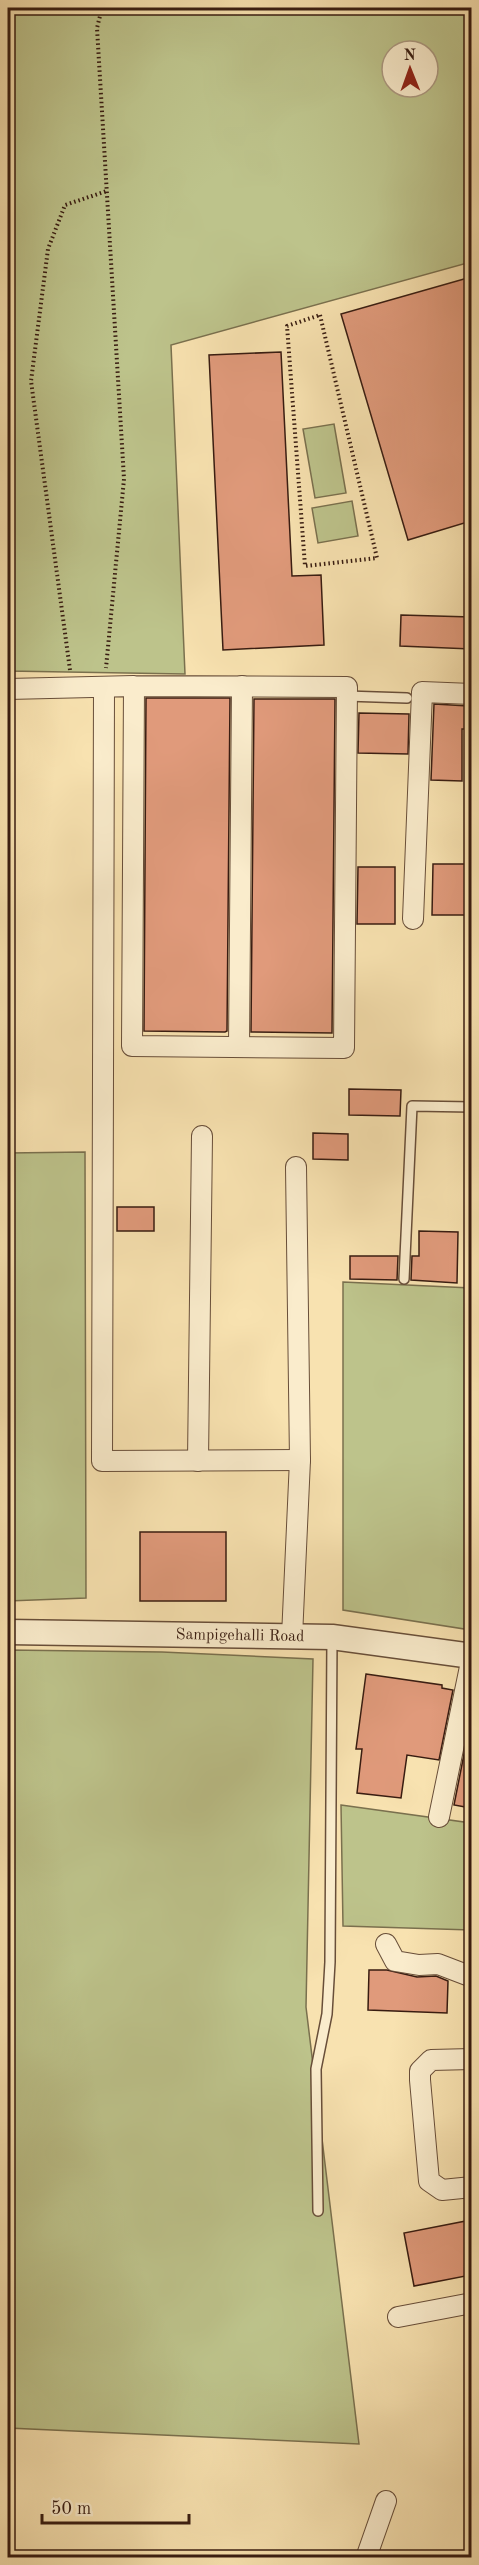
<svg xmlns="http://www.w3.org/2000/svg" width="479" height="2565" viewBox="0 0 479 2565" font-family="'Old Standard TT',serif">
<rect width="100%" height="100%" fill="#f8e2b0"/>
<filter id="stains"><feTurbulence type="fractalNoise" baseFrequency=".00333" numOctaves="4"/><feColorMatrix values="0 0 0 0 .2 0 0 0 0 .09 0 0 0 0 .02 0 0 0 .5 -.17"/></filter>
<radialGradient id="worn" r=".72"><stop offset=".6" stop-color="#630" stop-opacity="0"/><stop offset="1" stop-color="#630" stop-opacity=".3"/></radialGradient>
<g fill="#bdc38b" stroke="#7a704e" stroke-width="1.5" fill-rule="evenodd">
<path d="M 8,8 L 471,8 L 471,262 L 171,345 L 185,674 L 8,671 ZM 392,51 L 428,51 L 428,87 L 392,87 Z"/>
<polygon points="334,424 346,493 315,498 303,429"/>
<polygon points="352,501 358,536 318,543 312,508"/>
<polygon points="85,1152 86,1598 8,1601 8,1153"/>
<polygon points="343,1282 471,1288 471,1630 343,1610"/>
<polygon points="8,1650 162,1652 313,1659 306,2007 359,2444 8,2428"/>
<polygon points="341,1805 471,1823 471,1930 343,1926"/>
</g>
<g fill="#e09a7b" stroke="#381c11" stroke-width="1.5">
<polygon points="471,277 471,480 467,481 471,498 471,521 408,540 341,314"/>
<polygon points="281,352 292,576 321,575 324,645 223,650 209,355"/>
<polygon points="401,615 471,617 471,649 400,646"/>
<polygon points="146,698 230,698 227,1031 225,1032 144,1031"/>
<polygon points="254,699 335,699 332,1033 251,1032"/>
<polygon points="434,704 468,706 468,729 462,729 462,781 431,780"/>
<polygon points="359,713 409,714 408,754 358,753"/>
<polygon points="433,864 465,864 465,915 432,915"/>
<polygon points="358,867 395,867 395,924 357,924"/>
<polygon points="349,1089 401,1090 400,1116 349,1115"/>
<polygon points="313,1133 348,1134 348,1160 313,1159"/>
<rect x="117" y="1207" width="37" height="24"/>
<polygon points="419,1231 458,1232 457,1283 411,1280 412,1256 419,1256"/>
<polygon points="350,1256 398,1256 397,1280 350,1279"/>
<rect x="140" y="1532" width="86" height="69"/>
<polygon points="366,1674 442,1685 442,1688 453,1690 439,1760 407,1755 401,1798 357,1793 362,1749 356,1749"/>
<polygon points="471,1719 471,1808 454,1805"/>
<polygon points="369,1970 387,1970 417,1977 436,1976 448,1981 447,2013 368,2010"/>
<polygon points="471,2220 471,2275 414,2286 404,2233"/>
</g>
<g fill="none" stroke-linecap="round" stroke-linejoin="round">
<defs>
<g id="service">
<polyline points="346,696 407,698"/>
<polyline points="404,1279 412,1106 472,1107"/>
<polyline points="318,2211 316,2069 327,2014 330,1962 332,1637"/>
</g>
<g id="minor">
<polyline points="104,687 102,1461 300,1460"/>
<polyline points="8,689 134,686 347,687 344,1048 132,1046 134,686"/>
<polyline points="413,919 422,692 472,694"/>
<polyline points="239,1047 242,686"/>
<polyline points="198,1461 202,1136"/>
<polyline points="292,1637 300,1460 296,1167"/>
<polyline points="439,1817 472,1657"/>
<polyline points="386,1944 395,1961 419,1965 438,1964 472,1977"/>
<polyline points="472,2059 431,2060 420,2071 420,2080 429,2181 442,2190 472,2187"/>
<polyline points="398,2317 472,2303"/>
<polyline points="366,2558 386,2501"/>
</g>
<polyline id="tertiary" points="8,1632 332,1637 472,1656"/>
</defs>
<use href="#service" stroke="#684e39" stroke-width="12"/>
<use href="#minor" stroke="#684e39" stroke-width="22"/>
<use href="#tertiary" stroke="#684e39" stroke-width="27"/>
<g stroke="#381c11" stroke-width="4" stroke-dasharray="1.5 3" stroke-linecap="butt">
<polyline points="102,8 97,28 124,479 106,668"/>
<polygon points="320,315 377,558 305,566 287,326"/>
<polyline points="70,670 31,381 48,249 65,205 107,191"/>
</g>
<use href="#service" stroke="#faeccc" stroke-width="9"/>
<use href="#minor" stroke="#faeccc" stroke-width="20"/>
<use href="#tertiary" stroke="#faeccc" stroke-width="24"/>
</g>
<g text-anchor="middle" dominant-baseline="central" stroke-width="4.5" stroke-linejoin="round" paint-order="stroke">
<g font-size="16" fill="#381c11" stroke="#faeccc">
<text transform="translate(240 1636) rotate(1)">Sampigehalli Road</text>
</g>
</g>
<rect width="479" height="2565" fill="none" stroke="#f8e2b0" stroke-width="30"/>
<rect x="9" y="9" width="461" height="2547" fill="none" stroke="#381c11" stroke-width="3"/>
<rect x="15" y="15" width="449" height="2535" fill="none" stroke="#381c11" stroke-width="1.5"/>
<g transform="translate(410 69) rotate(359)"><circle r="28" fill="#faeccc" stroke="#ac9981" stroke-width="1.5"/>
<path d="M0-4.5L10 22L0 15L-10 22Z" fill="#8f2418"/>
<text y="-9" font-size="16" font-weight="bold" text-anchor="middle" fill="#381c11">N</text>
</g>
<path d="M42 2514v9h147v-9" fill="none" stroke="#381c11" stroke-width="3"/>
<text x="51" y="2514" font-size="18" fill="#381c11" stroke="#faeccc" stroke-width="4.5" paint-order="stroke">50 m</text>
<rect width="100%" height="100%" filter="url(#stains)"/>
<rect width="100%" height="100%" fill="url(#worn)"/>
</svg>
